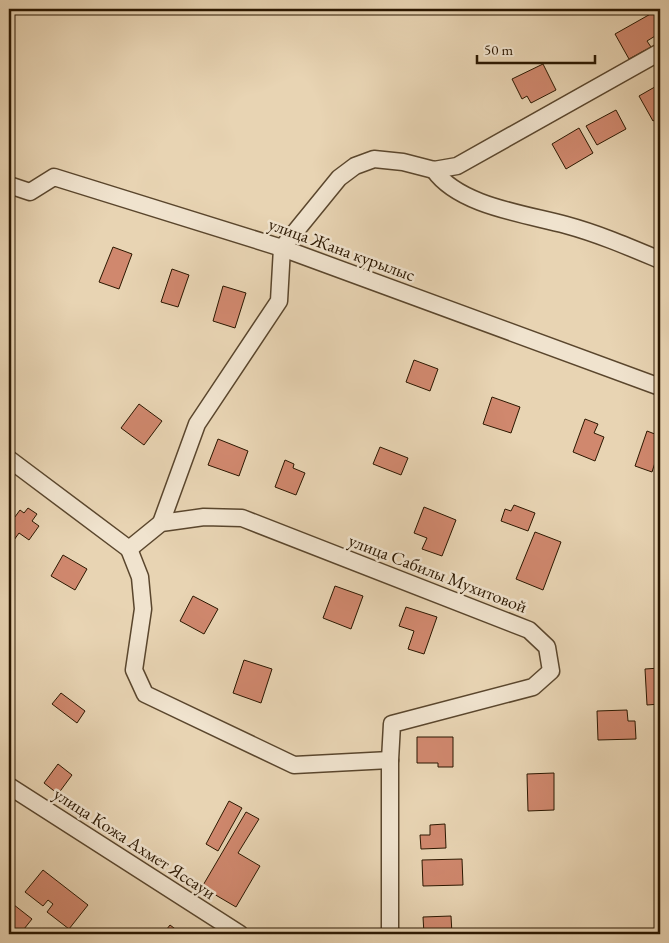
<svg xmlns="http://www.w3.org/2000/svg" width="669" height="943" viewBox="0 0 669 943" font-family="'EB Garamond',serif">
<rect width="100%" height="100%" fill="#e8d4b3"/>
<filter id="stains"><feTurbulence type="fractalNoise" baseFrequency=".004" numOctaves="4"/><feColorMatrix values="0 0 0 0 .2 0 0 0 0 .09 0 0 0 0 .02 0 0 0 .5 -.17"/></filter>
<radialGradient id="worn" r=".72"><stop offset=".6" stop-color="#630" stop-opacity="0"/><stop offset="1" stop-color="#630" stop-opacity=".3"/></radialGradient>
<g fill="#d0886e" stroke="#2b1700">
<polygon points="654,12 660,23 660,33 647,41 651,47 629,59 615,34"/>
<polygon points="543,64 556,90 531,103 527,96 522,99 512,79"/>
<polygon points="660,84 660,117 653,121 639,96"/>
<polygon points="616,110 626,129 597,145 586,126"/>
<polygon points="579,128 593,153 566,169 552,144"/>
<polygon points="113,247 132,254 119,289 99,282"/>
<polygon points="172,269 189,275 178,307 161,302"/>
<polygon points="223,286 246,293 235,328 213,321"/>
<polygon points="414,360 438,369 430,391 406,382"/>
<polygon points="492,397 520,407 511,433 483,424"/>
<polygon points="139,404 162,421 144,445 121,428"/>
<polygon points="585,419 598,424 594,433 604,437 595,461 573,452"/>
<polygon points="647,431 660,436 660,447 652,472 635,466"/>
<polygon points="218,439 248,451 239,476 208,465"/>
<polygon points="380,447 408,458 401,475 373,464"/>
<polygon points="285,460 294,464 293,468 305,473 296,495 275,487"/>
<polygon points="514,505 535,513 528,531 501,521 505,509 511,511"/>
<polygon points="424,507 456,520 442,556 422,549 427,538 414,533"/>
<polygon points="28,508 37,514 32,521 39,526 29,540 19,533 14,540 9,537 9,525 20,510 24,513"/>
<polygon points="535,532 561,542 543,590 516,579"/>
<polygon points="63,555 87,569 75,590 51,576"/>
<polygon points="335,586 363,596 351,629 323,618"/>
<polygon points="193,596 218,609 204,634 180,621"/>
<polygon points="406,607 437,617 424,654 408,649 414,631 399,626"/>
<polygon points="244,660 272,669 261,703 233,693"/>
<polygon points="660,668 660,704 647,705 645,669"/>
<polygon points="61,693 85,711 77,723 52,704"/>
<polygon points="627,710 628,721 635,721 636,739 598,740 597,711"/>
<polygon points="417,737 453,737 453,767 438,767 438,763 417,763"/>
<polygon points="58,764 72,775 58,794 44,783"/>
<polygon points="554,773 554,810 528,811 527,774"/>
<polygon points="229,801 242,808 218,851 206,844"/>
<polygon points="246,812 259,819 238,853 260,866 236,907 202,887"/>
<polygon points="445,824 446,848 421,849 420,835 430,835 430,825"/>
<polygon points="462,859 463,885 423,886 422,860"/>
<polygon points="43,870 88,905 69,929 47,912 53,904 48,900 43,906 25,892"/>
<polygon points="9,901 32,919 20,934 11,934 9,933"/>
<polygon points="451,916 452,934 424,934 423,917"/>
<polygon points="170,925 182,934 163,934"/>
</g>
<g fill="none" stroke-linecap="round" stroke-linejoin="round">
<defs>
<g id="minor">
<path d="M 434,170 C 459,206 526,214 566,225 C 599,234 629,247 660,260"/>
<polyline points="9,185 30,192 54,177 282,248 660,387"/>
<polyline points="9,459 129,549"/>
<polyline points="161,523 197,424 279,301 282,248 339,178 355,166 374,159 403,162 434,170 457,166 660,52"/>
<polyline points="129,549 161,523 204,517 242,518 529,630 547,647 551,671 533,687 392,724 390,760 390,934"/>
<polyline points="129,549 140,577 143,609 134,670 145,694 294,765 390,760"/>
<polyline points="9,786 240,934"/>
</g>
</defs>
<use href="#minor" stroke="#5a462d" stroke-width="19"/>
<use href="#minor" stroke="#f0e3ce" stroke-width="16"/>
</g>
<g text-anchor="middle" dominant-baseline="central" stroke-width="5" stroke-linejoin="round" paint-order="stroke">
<g font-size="18" fill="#2b1700" stroke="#f0e3ce">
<text transform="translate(342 249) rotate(20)">улица Жана курылыс</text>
<text transform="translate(438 573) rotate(21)">улица Сабилы Мухитовой</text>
<text transform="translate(135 843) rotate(33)">улица Кожа Ахмет Яссауи</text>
</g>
</g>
<rect width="669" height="943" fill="none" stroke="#e8d4b3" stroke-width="30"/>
<rect x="10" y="10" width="649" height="923" fill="none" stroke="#2b1700" stroke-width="2.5"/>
<rect x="15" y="15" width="639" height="913" fill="none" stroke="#2b1700"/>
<path d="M477 55v8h118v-8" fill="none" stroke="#2b1700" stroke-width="2.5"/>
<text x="484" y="55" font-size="15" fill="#2b1700" stroke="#f0e3ce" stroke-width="4" paint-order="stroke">50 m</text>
<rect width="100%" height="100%" filter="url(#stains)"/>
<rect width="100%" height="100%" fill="url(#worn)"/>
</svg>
